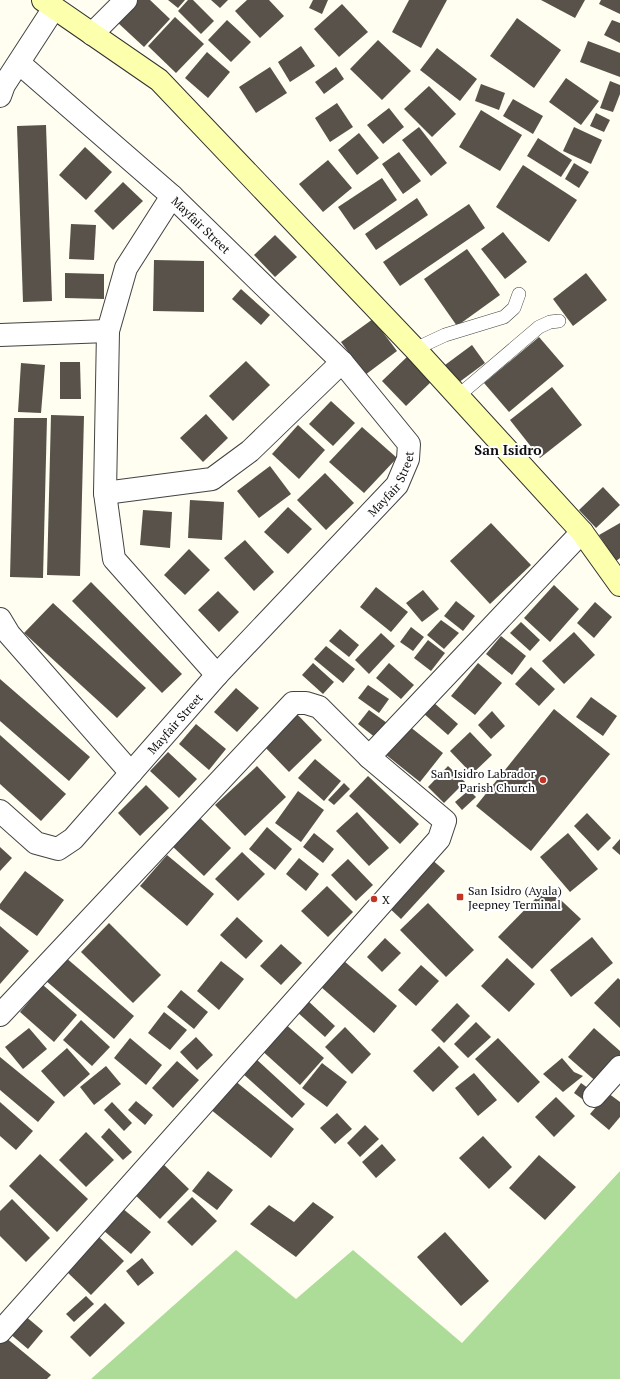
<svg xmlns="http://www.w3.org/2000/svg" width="620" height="1379" viewBox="0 0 620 1379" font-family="'PT Serif',serif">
<rect width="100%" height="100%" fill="#fffef1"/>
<polygon fill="#addc98" points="620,1171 620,1379 91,1379 236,1250 296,1299 353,1250 462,1343"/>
<g fill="#58524b">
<polygon points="137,0 150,0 170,19 144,47 117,22"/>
<polygon points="168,0 185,0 178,8"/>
<polygon points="188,0 193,0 214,21 201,34 178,11"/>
<polygon points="211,0 228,0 220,8"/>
<polygon points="247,0 269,0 284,16 260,38 235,11"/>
<polygon points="313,0 328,0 322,14 309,8"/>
<polygon points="409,0 447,0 421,48 392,32"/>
<polygon points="541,0 585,0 575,18"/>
<polygon points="601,0 620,0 620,14 599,4"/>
<polygon points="342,4 368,32 339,57 314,29"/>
<polygon points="175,17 204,44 176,73 148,46"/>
<polygon points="517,18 561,50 534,88 490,56"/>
<polygon points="227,20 251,42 231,62 208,40"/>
<polygon points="612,20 620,23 620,43 604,35"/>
<polygon points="378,40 411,71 382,100 350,69"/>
<polygon points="588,41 620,53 620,77 580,62"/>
<polygon points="301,46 315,66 290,82 278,62"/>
<polygon points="437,48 477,79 460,101 420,70"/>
<polygon points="207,52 230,72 208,98 185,78"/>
<polygon points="270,67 287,93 256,113 239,87"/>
<polygon points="336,67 344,79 324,94 315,82"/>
<polygon points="566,78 599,101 581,125 549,102"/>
<polygon points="610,81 620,85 620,94 613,112 600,108"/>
<polygon points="481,84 505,93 499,110 475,101"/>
<polygon points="429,86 456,114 432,137 404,109"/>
<polygon points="513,99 543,116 533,134 503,116"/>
<polygon points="337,103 353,127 330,142 315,118"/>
<polygon points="389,108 404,127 383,144 367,125"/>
<polygon points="481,110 522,135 500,171 459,147"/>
<polygon points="596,113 610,120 604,132 590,126"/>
<polygon points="46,125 52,301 23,302 17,126"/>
<polygon points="419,127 447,163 431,176 402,140"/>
<polygon points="574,127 602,140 591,164 563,151"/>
<polygon points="359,133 379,158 357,175 338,150"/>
<polygon points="538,138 572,160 561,177 527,156"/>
<polygon points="85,147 112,172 86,200 59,175"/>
<polygon points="399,152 421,181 403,194 382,164"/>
<polygon points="328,160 352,188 323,212 299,184"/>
<polygon points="574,163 589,172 579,188 565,179"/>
<polygon points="523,165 577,200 549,242 496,207"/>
<polygon points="382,178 397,200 354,230 338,207"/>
<polygon points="123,182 143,201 113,230 94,211"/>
<polygon points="417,198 428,215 376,250 365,234"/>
<polygon points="469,204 485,228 400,286 383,262"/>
<polygon points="71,224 96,225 94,260 69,259"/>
<polygon points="503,232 527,262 505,279 481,249"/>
<polygon points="275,235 297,257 275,277 254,255"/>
<polygon points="467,249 500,295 457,326 424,279"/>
<polygon points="154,260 204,261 204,312 153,311"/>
<polygon points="65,273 104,274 104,299 65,298"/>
<polygon points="586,273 607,300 573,326 553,299"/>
<polygon points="241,289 270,315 261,325 232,299"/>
<polygon points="373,319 397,351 365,375 341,342"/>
<polygon points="539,337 564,366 509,412 484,383"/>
<polygon points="472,345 485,363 458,383 445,365"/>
<polygon points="409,355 433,380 406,406 382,381"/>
<polygon points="246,361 270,385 233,421 209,396"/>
<polygon points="60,362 80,362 81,399 60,399"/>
<polygon points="21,363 45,365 41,413 18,412"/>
<polygon points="552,387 582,425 540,458 510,420"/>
<polygon points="331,401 355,423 333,446 309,424"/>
<polygon points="206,414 228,438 203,462 180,438"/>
<polygon points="51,415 84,416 80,576 47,575"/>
<polygon points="14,418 47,418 43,578 10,577"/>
<polygon points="298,425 325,450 299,479 272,454"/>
<polygon points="362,427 397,458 364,493 329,462"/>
<polygon points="270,466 291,494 259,518 237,491"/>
<polygon points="325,473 354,503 326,530 297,500"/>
<polygon points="603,487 620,505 596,528 579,510"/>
<polygon points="190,500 224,502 222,540 188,538"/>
<polygon points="288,507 312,529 288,554 264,532"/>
<polygon points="143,510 172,512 170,548 140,545"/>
<polygon points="491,523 531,565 490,604 450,561"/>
<polygon points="620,523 620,558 616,561 599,535"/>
<polygon points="245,540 274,572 254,591 224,558"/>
<polygon points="189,549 210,570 185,595 164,575"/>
<polygon points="91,582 182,674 162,693 72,601"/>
<polygon points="554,585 579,609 550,642 524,618"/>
<polygon points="376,587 408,612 391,632 360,607"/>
<polygon points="423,590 439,609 422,622 406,603"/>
<polygon points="218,591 239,612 219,632 198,610"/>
<polygon points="456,601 475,616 463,631 444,616"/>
<polygon points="595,602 612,617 594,638 577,623"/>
<polygon points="53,603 146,688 117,718 24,633"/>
<polygon points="441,620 459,633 444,649 427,635"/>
<polygon points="521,622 540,640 530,651 510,633"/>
<polygon points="411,627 424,637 413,651 400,642"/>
<polygon points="340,629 359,645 349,657 329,641"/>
<polygon points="574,632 595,655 564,684 542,661"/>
<polygon points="381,633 395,646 369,674 355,660"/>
<polygon points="501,636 526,656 512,675 486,654"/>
<polygon points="428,640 445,653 431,671 414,658"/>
<polygon points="326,646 355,669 343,683 314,659"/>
<polygon points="313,663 334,682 323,694 302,675"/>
<polygon points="389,663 414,685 401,699 376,678"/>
<polygon points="478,663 502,683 475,715 451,696"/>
<polygon points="531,667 555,689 539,706 515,684"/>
<polygon points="0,679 90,757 69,781 0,721"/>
<polygon points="368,685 389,699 379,713 358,698"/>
<polygon points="236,688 259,708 237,732 214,712"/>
<polygon points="591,697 617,716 603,736 576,717"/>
<polygon points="433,702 458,724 448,735 423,713"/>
<polygon points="554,709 610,754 531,851 476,806"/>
<polygon points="369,710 387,723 376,738 358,724"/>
<polygon points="294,711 322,740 289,772 261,743"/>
<polygon points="492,711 505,726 491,739 478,725"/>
<polygon points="196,724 226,749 209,770 179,744"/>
<polygon points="409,726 443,753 420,782 385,754"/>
<polygon points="470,732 492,755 472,774 450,751"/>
<polygon points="0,735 66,794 41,821 0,784"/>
<polygon points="168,752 197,779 179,798 150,771"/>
<polygon points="315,759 341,781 324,801 298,778"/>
<polygon points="257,766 286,797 245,836 215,805"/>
<polygon points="448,766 465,782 444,803 428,787"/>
<polygon points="368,776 419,824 400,844 349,796"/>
<polygon points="344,783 350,789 334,805 328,800"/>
<polygon points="146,785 169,808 140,836 118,813"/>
<polygon points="469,790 476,797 462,810 455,802"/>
<polygon points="298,791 324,810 301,842 275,823"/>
<polygon points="357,812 389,848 369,866 336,831"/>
<polygon points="587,813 611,838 598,851 574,826"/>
<polygon points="198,816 231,848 204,876 171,845"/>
<polygon points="267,827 292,849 275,870 249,849"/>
<polygon points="314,833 334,849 323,863 303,847"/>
<polygon points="568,833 598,869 570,892 540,857"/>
<polygon points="620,839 620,855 612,848"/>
<polygon points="0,847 12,858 0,871"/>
<polygon points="242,852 265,874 238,901 215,879"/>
<polygon points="167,855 214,894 187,926 140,886"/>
<polygon points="299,858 319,874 306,891 286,874"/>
<polygon points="430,858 445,871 401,919 386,905"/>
<polygon points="348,859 373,885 356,901 331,875"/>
<polygon points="25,871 64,900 37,936 0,909 0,904"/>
<polygon points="327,886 353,912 328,937 301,911"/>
<polygon points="547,887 581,919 532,969 498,937"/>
<polygon points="428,903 474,950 446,977 400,930"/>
<polygon points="237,917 263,941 246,959 220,935"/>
<polygon points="109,923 161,975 133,1003 81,952"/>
<polygon points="0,926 29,951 0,984"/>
<polygon points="592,937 613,963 571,997 550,970"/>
<polygon points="385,938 401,953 382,972 367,957"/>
<polygon points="281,944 302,963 281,985 260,966"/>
<polygon points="65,957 134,1016 114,1039 45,980"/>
<polygon points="507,958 535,984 509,1012 481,986"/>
<polygon points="221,961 244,979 219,1010 197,991"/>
<polygon points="344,961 397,1006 374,1033 321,987"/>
<polygon points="421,965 439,981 416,1006 398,990"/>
<polygon points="618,978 620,980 620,1028 594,1003"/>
<polygon points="43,985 77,1015 54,1042 20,1012"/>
<polygon points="181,990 208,1012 194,1029 167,1007"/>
<polygon points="306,999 335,1026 325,1037 296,1011"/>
<polygon points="457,1003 470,1016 444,1043 431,1030"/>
<polygon points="164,1012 187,1030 170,1050 148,1033"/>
<polygon points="81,1020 110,1047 92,1066 63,1040"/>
<polygon points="283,1022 324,1058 300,1085 259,1048"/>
<polygon points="476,1022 491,1037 468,1058 454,1044"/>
<polygon points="345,1027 371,1054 352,1074 325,1047"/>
<polygon points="29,1028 47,1049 23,1069 5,1047"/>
<polygon points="594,1028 620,1051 620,1061 599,1084 568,1057"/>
<polygon points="196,1037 213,1055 197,1070 180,1052"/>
<polygon points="130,1038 162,1065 146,1085 114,1058"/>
<polygon points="498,1038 540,1082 518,1103 475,1059"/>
<polygon points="439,1046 459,1067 433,1092 413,1071"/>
<polygon points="67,1048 90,1074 64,1097 41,1071"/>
<polygon points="0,1057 55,1102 38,1122 0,1090"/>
<polygon points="255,1058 305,1104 292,1118 242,1073"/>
<polygon points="562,1058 574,1072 583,1076 563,1092 543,1074"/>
<polygon points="177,1061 199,1080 173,1108 152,1088"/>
<polygon points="322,1063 347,1082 327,1107 302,1088"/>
<polygon points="106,1066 121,1084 94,1105 80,1087"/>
<polygon points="474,1073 497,1100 478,1116 455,1088"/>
<polygon points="234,1080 294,1129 271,1158 210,1109"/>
<polygon points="581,1083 592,1091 585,1101 574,1093"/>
<polygon points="608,1093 620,1102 620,1117 609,1130 590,1114"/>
<polygon points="556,1097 575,1116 554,1137 535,1117"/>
<polygon points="136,1101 153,1115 145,1125 128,1110"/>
<polygon points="0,1102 33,1131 16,1150 0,1136"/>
<polygon points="112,1102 132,1123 124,1131 104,1110"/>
<polygon points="337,1113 352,1129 335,1144 320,1128"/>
<polygon points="365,1125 379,1139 360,1157 347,1143"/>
<polygon points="109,1128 132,1152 123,1160 101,1137"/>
<polygon points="86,1132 114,1160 86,1187 59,1160"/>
<polygon points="483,1136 512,1167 489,1189 459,1158"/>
<polygon points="382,1144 396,1160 376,1178 362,1162"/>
<polygon points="40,1154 88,1199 57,1232 9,1186"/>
<polygon points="539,1155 576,1187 545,1220 509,1188"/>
<polygon points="158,1159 189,1189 160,1219 129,1189"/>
<polygon points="208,1171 233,1190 217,1210 192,1191"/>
<polygon points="192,1197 217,1221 192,1246 167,1222"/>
<polygon points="12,1199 50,1238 26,1262 0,1236 0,1211"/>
<polygon points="313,1202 334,1217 296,1257 250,1224 269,1205 294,1222"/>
<polygon points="122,1208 151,1232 131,1254 103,1230"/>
<polygon points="445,1232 489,1281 461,1306 417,1257"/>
<polygon points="98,1236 124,1261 91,1295 65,1270"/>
<polygon points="142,1258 154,1273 138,1286 126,1271"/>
<polygon points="86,1296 94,1304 74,1322 66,1314"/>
<polygon points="105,1303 125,1323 90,1357 70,1337"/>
<polygon points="24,1315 43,1331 28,1349 9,1333"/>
<polygon points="5,1337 51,1375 47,1379 0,1379 0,1343"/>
</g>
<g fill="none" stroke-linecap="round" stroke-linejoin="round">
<defs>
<g id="lane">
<polyline points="415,349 445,335 504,317 514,308 519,294"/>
<polyline points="458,396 539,327 550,322 559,321"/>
</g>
<g id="street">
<polyline points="92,34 126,0"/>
<polyline points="0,96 4,85 54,8"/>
<polyline points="172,196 126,268 108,331 105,493 114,559 217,675"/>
<polyline points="0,335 108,331"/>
<polyline points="105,493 212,479 250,451 342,362"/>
<polyline points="0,619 9,634 131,773"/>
<polyline points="369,757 582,532"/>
<path id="s1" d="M 0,811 L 36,843 L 58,849 L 73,839 L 217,675 L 397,485 L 408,459 L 409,444 L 342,362 L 172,196 L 19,63"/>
<polyline points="0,1015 293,703 306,703 319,707 369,757 445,821 439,839 0,1332"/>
<polyline points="594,1096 620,1067"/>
</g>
<polyline id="secondary" points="43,0 159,80 415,349 582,532 620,585"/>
</defs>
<use href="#lane" stroke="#424242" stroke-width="14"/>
<use href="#street" stroke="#424242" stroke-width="24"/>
<use href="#secondary" stroke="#313131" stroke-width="24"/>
<use href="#lane" stroke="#fff" stroke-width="13"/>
<use href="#street" stroke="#fff" stroke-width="22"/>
<use href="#secondary" stroke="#fcffac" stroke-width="22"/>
</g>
<g fill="#c23424" stroke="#fff" stroke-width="1.5">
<circle cx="543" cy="780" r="4"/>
<rect x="456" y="893" width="8" height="8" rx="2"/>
<circle cx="374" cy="899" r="4"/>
</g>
<g text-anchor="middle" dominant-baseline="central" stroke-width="4" stroke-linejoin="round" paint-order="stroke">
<g font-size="12" fill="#0f0f0f" stroke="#fff">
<text transform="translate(201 225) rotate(44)">Mayfair Street</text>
<text stroke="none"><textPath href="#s1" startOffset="567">Mayfair Street</textPath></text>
<text stroke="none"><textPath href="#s1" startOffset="243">Mayfair Street</textPath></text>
</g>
<g font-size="12" fill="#0f0f0f" stroke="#fff" text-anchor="start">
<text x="535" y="773" text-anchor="end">San Isidro Labrador<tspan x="535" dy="14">Parish Church</tspan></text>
<text x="468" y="890">San Isidro (Ayala)<tspan x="468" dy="14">Jeepney Terminal</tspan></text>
<text x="382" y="899">X</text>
</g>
<g font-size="14" font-weight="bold" fill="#0f0f0f" stroke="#fff">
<text x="508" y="449">San Isidro</text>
</g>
</g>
</svg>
